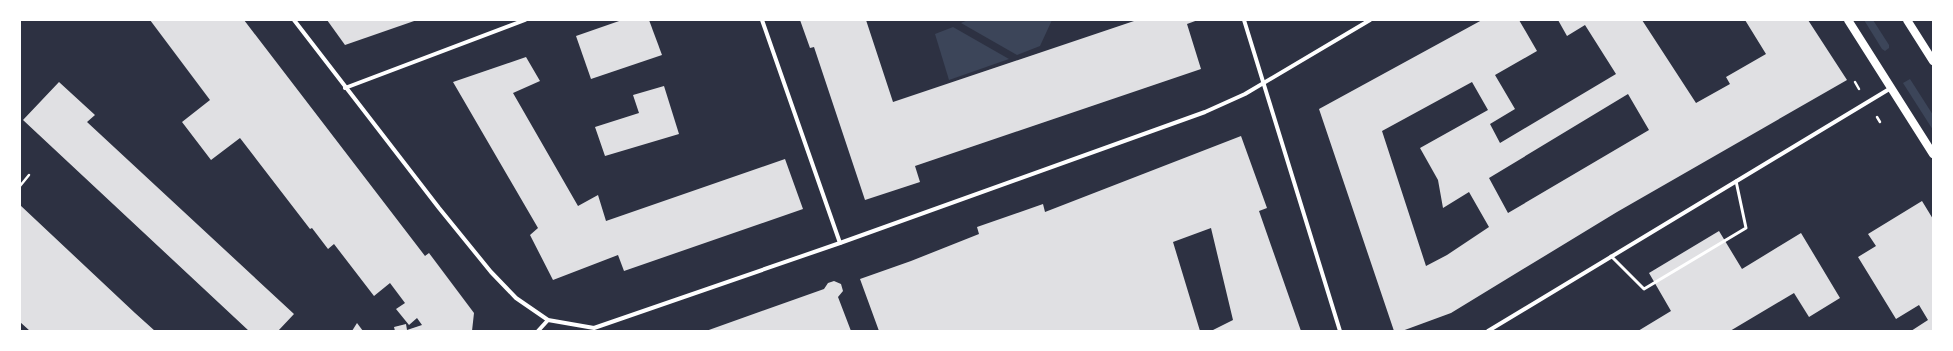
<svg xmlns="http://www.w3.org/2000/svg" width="1953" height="351" viewBox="0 0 1953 351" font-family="Literata,serif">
<rect width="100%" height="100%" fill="#2d3142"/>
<g fill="#3c4559">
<polygon points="968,20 1052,20 1040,46 1017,55 961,23"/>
<polygon points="1864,20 1873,20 1889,45 1889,48 1885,51 1882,49"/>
<polygon points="953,27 1009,59 949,80 935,34"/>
<polygon points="1910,79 1933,115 1933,130 1903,83"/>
</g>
<g fill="#e0e0e3" fill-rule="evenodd">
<polygon points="150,20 244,20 425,256 429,253 474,313 472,331 395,331 394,327 406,324 407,330 422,325 417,318 409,325 396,309 405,303 390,283 374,296 334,244 328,249 312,228 310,229 240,138 211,160 182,122 210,100"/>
<polygon points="327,20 417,20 345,45"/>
<polygon points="622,20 649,20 662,55 591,79 576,36"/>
<polygon points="800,20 866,20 893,102 1137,20 1198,20 1187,24 1201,69 915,166 920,182 865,200 814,47 810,48"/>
<path d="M 1482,20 L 1519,20 L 1537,51 L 1495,75 L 1515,109 L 1490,124 L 1500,143 L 1616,74 L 1585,25 L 1567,36 L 1558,20 L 1642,20 L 1696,103 L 1730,84 L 1726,77 L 1766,54 L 1745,20 L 1808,20 L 1847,80 L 1617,212 L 1451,313 L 1402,331 L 1394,331 L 1319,109 ZM 1472,82 L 1488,110 L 1420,148 L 1438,180 L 1443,208 L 1469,192 L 1489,227 L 1447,255 L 1426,266 L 1382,131 ZM 1628,94 L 1649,130 L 1508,213 L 1489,178 Z"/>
<polygon points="526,57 540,81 513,93 578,206 598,195 606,221 785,159 803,209 624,271 618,255 553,280 530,235 538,228 453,82"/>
<polygon points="59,82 95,115 87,122 294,314 278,331 249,331 23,120"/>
<polygon points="664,86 679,134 605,156 595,127 639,113 633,95"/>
<polygon points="1241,136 1267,208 1259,211 1301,331 1211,331 1233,320 1211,228 1173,242 1200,331 879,331 860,279 911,261 979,234 977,227 1043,204 1045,212"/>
<polygon points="1922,201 1933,219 1933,331 1911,331 1928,320 1919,305 1896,319 1858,257 1876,246 1868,234"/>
<polygon points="20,205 135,313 155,331 30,331 20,322"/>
<polygon points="1719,231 1742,269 1801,233 1840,298 1809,317 1794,293 1730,331 1638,331 1671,311 1649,273"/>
<polygon points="834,281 841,284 843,291 838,297 851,331 706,331 824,289 828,283"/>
<polygon points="357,323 363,331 352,331"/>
</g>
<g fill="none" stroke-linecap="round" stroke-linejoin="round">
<g stroke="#fff" stroke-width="2.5">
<polyline points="1855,82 1859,89"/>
<polyline points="1877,117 1880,122"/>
<polyline points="20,186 29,175"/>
</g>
<polyline stroke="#fff" stroke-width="3" points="1611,256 1644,289 1746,228 1736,181"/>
<g stroke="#fff" stroke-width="4">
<polyline points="294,20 439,208 491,272 516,298 548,320 594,328 840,243 1205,112 1245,94 1370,20"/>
<polyline points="762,20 840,243"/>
<polyline points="1244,20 1340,331"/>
<polyline points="345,88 525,20"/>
<polyline points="538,331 548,320"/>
<polyline points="1488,331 1891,88"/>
</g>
<g stroke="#fff" stroke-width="8">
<polyline points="1848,20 1933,154"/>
<polyline points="1907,20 1933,61"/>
</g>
</g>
<rect width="1953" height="351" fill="none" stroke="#ffffff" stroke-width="42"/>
</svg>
